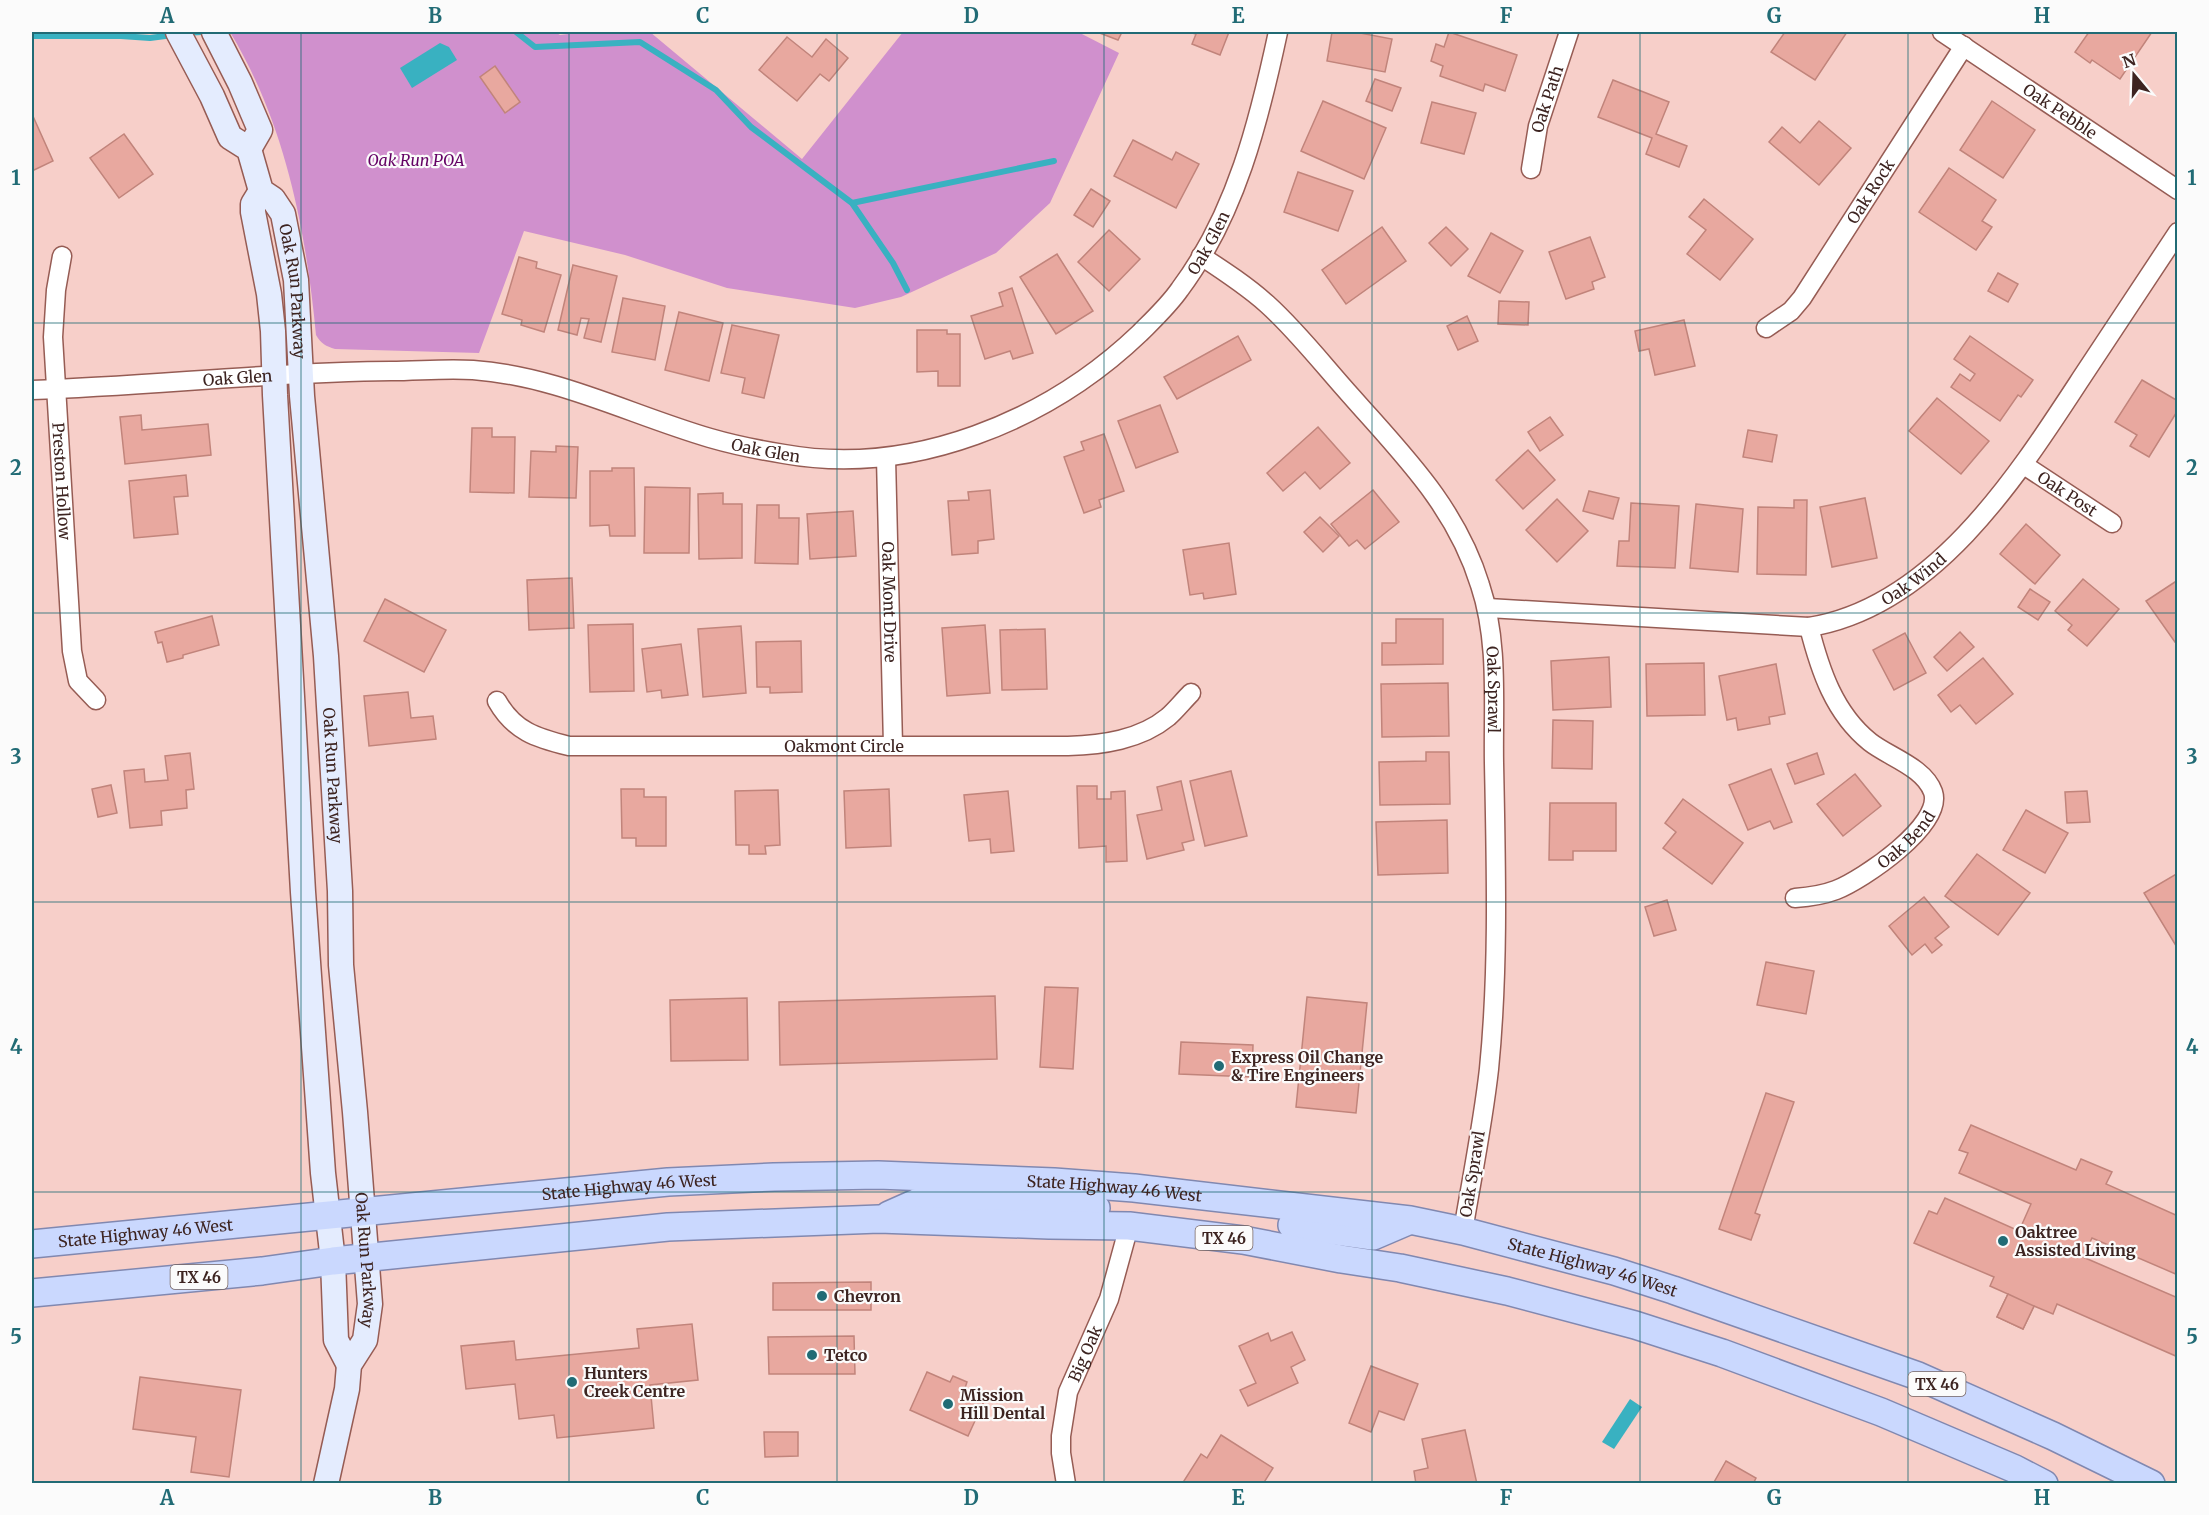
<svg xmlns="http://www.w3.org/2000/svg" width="2209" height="1515" viewBox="0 0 2209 1515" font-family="Merriweather,serif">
<rect width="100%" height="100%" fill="#f7cfc9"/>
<path fill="#d090cd" d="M 230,32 L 555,32 L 560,35 L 584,32 L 650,32 L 802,159 L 903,32 L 1078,32 L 1119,53 L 1050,203 L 996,253 L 901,297 L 855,308 L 727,288 L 625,255 L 524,231 L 479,353 L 335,349 C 326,346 321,344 316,335 C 306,230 285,123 230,32 Z"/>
<g fill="#39b1c1">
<polygon points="440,43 449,47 457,60 412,88 400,68"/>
<polygon points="1630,1399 1642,1407 1614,1449 1602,1442"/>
</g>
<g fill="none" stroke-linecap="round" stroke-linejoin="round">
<g stroke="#39b1c1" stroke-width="6">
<polyline points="516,32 535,47 640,42 716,90 751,127 852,203 893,263 907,290"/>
<polyline points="186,33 201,32"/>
<polyline points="32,36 121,36 150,38 173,35"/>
<polyline points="852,203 1054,161"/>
</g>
</g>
<g fill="#e8a89f" stroke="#c1847b" stroke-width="1.5">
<polygon points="1097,32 1122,32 1118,40"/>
<polygon points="1188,32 1229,32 1220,55 1192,44 1196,34"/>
<polygon points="1332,32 1355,32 1392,39 1385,72 1327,61"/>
<polygon points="1449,32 1517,55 1505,91 1485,84 1483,91 1440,76 1443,66 1431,61 1436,44 1444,47"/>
<polygon points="1785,32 1847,32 1815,80 1771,52"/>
<polygon points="2089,32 2152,32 2120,79 2092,60 2090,63 2075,52"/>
<polygon points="787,37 812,57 826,39 848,58 829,81 820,74 797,101 759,70"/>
<polygon points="495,66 520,102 505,113 480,77"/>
<polygon points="1375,79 1401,88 1392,111 1366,101"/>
<polygon points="1613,80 1669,102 1656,134 1687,146 1679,167 1646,154 1652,138 1598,117"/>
<polygon points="1323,101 1386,128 1364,179 1301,151"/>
<polygon points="1992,101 2035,130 2003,178 1960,150"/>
<polygon points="1432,102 1476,113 1464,154 1421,143"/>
<polygon points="32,114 53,161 32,171"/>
<polygon points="1819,121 1851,148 1819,185 1769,142 1782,127 1800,143"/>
<polygon points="124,134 153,174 119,198 90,158"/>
<polygon points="1133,140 1172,160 1176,152 1199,164 1176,208 1114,176"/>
<polygon points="1949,168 1996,200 1982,221 1992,227 1976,250 1919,212"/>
<polygon points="1298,172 1353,191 1338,231 1284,212"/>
<polygon points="1091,189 1110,201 1093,227 1074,215"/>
<polygon points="1704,199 1753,239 1720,280 1687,254 1706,230 1689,217"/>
<polygon points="1382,227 1406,261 1346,304 1322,270"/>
<polygon points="1446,227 1468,249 1451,266 1429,243"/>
<polygon points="1109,230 1140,259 1109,291 1078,262"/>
<polygon points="1491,233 1523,251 1500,293 1468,276"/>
<polygon points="1590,237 1605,277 1592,282 1594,289 1566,299 1549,252"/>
<polygon points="1057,254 1093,311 1056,334 1020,277"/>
<polygon points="519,257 537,262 536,268 561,275 544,332 521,325 522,320 502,314"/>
<polygon points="573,265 617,276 601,342 584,338 589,319 581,318 577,335 558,330"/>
<polygon points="1998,273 2018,284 2008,302 1988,291"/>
<polygon points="1012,288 1033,353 1013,359 1010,351 985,359 971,316 1003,306 999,293"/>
<polygon points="623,298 665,306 655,360 612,352"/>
<polygon points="1499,301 1529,302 1528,325 1498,324"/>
<polygon points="679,312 723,323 709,381 665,370"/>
<polygon points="1467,316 1478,341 1458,350 1447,326"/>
<polygon points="1684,320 1695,366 1655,375 1649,349 1639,351 1635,331"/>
<polygon points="732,325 779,335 764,398 742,393 745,378 721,373"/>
<polygon points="917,330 947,330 947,334 960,334 960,386 938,386 938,371 917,372"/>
<polygon points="1238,336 1251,360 1177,399 1164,377"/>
<polygon points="1970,336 2033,380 2021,397 2018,395 2000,421 1951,387 1960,374 1970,381 1975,374 1954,359"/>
<polygon points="2142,380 2178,401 2178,410 2149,457 2130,446 2137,435 2115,422"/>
<polygon points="1937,398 1989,441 1961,474 1909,431"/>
<polygon points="1160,405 1178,452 1136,468 1118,421"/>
<polygon points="141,415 142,430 208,424 211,455 125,464 120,417"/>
<polygon points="1550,417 1563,435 1540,451 1528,432"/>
<polygon points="1318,427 1350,463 1320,489 1305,472 1283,491 1267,473"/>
<polygon points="472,428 492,428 492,437 515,437 514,493 470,492"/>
<polygon points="1748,430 1777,435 1772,462 1743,457"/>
<polygon points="1104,434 1124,491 1099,500 1101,507 1084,513 1064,457 1084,450 1081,442"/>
<polygon points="556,446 578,447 576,498 529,497 531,451 556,452"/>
<polygon points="1528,450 1555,480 1523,509 1496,480"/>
<polygon points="612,468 634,468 635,536 610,536 609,525 590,526 590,471 612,471"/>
<polygon points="186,475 188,496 174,497 178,534 134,538 129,481"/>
<polygon points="645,487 690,488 689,553 644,553"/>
<polygon points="990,490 994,539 978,541 978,553 952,555 948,501 969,500 968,492"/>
<polygon points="1373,490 1399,522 1365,549 1357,540 1349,546 1331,524"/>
<polygon points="1589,491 1619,498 1613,519 1583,511"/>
<polygon points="723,493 723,504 742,504 742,558 699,559 698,494"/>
<polygon points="1865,498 1877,558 1832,567 1820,507"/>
<polygon points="1557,499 1588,531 1557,562 1526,530"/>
<polygon points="1794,500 1807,500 1806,575 1757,574 1758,507 1794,508"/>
<polygon points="1631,503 1679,506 1675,568 1617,566 1619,541 1629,541"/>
<polygon points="1696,504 1743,509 1738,572 1690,568"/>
<polygon points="757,505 779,505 779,518 799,518 798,564 755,563"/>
<polygon points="853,511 856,556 810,559 807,514"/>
<polygon points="1320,517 1339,536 1323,552 1304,532"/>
<polygon points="2026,524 2060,555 2035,584 2000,554"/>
<polygon points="1229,543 1236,594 1204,599 1203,593 1190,595 1183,550"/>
<polygon points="572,578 574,628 529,630 527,580"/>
<polygon points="2083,579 2119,609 2087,646 2068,630 2072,625 2055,611"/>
<polygon points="2178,580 2178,641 2175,642 2146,601"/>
<polygon points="2030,589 2050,602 2038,620 2018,607"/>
<polygon points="385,599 446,630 424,672 364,641"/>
<polygon points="212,616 219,645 183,655 183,658 167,662 162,642 158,643 155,632"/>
<polygon points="1396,619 1443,619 1443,664 1382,665 1382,643 1396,643"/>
<polygon points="633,624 634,691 590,692 588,625"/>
<polygon points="985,625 990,693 947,696 942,628"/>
<polygon points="741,626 746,693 703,697 698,629"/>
<polygon points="1045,629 1047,689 1002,690 1000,630"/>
<polygon points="1960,632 1974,647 1947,671 1934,657"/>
<polygon points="1905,633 1926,673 1894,690 1873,650"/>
<polygon points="801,641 802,692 770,693 770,687 757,687 756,642"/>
<polygon points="681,644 688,695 662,698 661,690 647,692 642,649"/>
<polygon points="1609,657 1611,707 1553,710 1551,661"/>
<polygon points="1983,658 2013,694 1976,724 1960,705 1951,712 1938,695"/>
<polygon points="1704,663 1705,715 1647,716 1646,664"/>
<polygon points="1776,664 1785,714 1769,717 1770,724 1738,730 1736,718 1727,720 1719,676"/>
<polygon points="1448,683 1449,736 1382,737 1381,684"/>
<polygon points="408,692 411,718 433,716 436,739 369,746 364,696"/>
<polygon points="1553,720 1593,721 1592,769 1552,768"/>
<polygon points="1426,752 1449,752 1450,804 1380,805 1379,762 1426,761"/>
<polygon points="190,753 194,789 186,790 187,808 161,811 162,825 130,828 124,771 144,769 145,782 168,780 165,756"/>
<polygon points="1817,753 1824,774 1795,784 1787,764"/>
<polygon points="1771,769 1792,822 1774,829 1770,821 1748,830 1729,785"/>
<polygon points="1231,771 1247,836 1205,846 1190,781"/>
<polygon points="1855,774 1881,806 1843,836 1817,804"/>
<polygon points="1181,781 1194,840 1182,843 1184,850 1147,859 1137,815 1162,810 1157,787"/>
<polygon points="111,785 117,813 98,817 92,789"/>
<polygon points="1077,786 1097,786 1097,799 1111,799 1111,792 1125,791 1127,861 1106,862 1106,846 1079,848"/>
<polygon points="621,789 644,789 644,797 666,797 666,846 636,846 636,838 622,838"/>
<polygon points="889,789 891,846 846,848 844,791"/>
<polygon points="778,790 780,845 765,846 766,854 749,854 749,845 736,845 735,791"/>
<polygon points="1008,791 1014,851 991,853 990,839 969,841 964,795"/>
<polygon points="2087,791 2090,822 2067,823 2065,792"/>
<polygon points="1683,799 1743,843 1712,884 1663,848 1676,832 1665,823"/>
<polygon points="1550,803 1616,803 1616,851 1573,851 1573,860 1549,860"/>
<polygon points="2026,810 2068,833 2045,873 2003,850"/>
<polygon points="1447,820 1448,873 1378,875 1376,822"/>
<polygon points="1977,854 2030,893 1998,935 1945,896"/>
<polygon points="2178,873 2178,949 2144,893"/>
<polygon points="1924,897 1949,927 1935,938 1942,945 1932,953 1925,944 1912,955 1889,926"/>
<polygon points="1667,900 1676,930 1654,936 1645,907"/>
<polygon points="1766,962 1814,971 1806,1014 1757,1005"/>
<polygon points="1045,987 1078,988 1073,1069 1040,1067"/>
<polygon points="995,996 997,1059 780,1065 779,1002"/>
<polygon points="1307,997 1367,1003 1356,1113 1296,1107"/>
<polygon points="747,998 748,1060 671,1061 670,1000"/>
<polygon points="1181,1042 1253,1045 1252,1077 1179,1074"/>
<polygon points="1766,1093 1794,1102 1755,1213 1760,1215 1751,1240 1719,1229"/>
<polygon points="1971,1125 2076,1170 2081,1159 2112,1172 2106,1184 2178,1216 2178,1275 2092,1238 2083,1257 2178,1298 2178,1357 2057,1304 2053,1314 2034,1306 2023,1329 1997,1317 2008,1294 1990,1286 1994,1277 1914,1243 1929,1211 1937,1214 1945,1198 2019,1231 2031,1204 1959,1173 1968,1153 1959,1150"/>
<polygon points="871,1282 871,1310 773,1310 773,1283"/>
<polygon points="2008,1294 2034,1306 2023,1329 1997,1317"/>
<polygon points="692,1324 698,1380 650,1385 654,1428 557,1438 554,1415 519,1419 515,1384 466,1389 461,1346 514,1341 516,1360 639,1348 637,1329"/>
<polygon points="1292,1332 1305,1360 1291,1367 1298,1383 1248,1406 1240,1390 1256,1383 1239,1346 1268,1333 1271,1341"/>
<polygon points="854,1336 855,1374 769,1374 768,1337"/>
<polygon points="1371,1366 1418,1384 1404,1420 1379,1411 1371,1432 1349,1423"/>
<polygon points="927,1372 950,1382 953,1376 967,1382 965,1388 986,1397 968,1436 910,1410"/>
<polygon points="140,1377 241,1390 229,1477 191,1472 196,1437 133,1429"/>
<polygon points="1465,1430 1477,1484 1416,1484 1414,1471 1428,1468 1422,1439"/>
<polygon points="764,1432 798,1432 798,1456 765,1457"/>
<polygon points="1221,1435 1273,1468 1263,1484 1182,1484 1201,1454 1207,1458"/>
<polygon points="1726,1461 1756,1478 1753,1484 1713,1484"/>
</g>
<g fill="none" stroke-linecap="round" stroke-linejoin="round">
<defs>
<g id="street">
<path id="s1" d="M 1942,32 L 2178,190"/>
<path id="s2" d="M 1531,169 L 1538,126 L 1569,32"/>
<path id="s3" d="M 62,256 L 56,290 L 53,337 L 72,651 L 78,681 L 96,700"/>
<path id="s4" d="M 1201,256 C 1224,271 1247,286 1267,304 C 1298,332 1324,366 1352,397 C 1404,456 1456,507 1480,585 C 1499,642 1493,704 1494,763 C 1496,865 1499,968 1489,1069 C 1483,1123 1472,1177 1463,1231"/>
<path id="s5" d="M 1766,328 L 1791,311 L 1802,298 L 1964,46"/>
<path id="s6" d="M 32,390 C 151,386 271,372 391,371 C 418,371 446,368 473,370 C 557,376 631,415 710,438 C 734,445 759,450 784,454 C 912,477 1048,421 1140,333 C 1154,319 1169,305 1180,289 C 1236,214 1259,121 1278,32"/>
<path id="s7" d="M 886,458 L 893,745"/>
<path id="s8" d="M 2024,465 L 2112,523"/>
<path id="s9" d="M 1488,608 L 1809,627 C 1934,607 2018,475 2082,377 C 2114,329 2146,280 2178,232"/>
<path id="s10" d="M 497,701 C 514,731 536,738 569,746 L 1068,746 C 1102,745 1140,740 1168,717 C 1176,710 1183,701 1191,693"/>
<path id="s11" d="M 1795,898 C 1809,897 1823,895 1836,890 C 1862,880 1944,825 1933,792 C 1924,767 1889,757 1870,742 C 1834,713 1820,670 1809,627"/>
<path id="s12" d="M 1066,1484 L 1061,1453 L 1061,1436 L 1068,1392 L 1109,1299 L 1129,1226"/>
</g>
<g id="secondary">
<path id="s13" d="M 178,32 L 212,96 L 230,137 L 249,149 L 261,191 L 273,199 L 283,214 L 296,280 L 302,396 L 326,656 L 340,891 L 341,965 L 355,1112 L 370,1304 L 365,1340 L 349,1365 L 347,1389 L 326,1484"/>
<polyline points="214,32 240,83 260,130 249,149"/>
<polyline points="261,191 253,204 253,212 269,294 273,331 275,395 303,892 323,1173 333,1261 336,1340 349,1365"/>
</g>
<g id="primary">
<polyline points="889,1215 916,1203 934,1199 1096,1208"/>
<polyline points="1292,1225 1373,1236 1408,1221"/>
<path id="s14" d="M 32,1244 L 668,1182 L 774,1177 L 878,1175 L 1054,1182 L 1134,1188 L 1410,1220 L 1463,1231 L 1614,1271 L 1673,1290 L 1918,1376 L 2053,1436 L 2151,1484"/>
<polyline points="32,1293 262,1271 333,1261 668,1227 879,1219 1049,1225 1129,1226 1243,1240 1341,1259 1400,1268 1507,1291 1635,1325 1722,1353 1881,1412 2015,1469 2044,1484"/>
</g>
</defs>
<use href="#street" stroke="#965c54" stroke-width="21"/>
<use href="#secondary" stroke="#965c54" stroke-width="27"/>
<use href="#primary" stroke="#8188b0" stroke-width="30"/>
<use href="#street" stroke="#fff" stroke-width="18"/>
<use href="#secondary" stroke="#e4ecfe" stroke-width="24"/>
<use href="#primary" stroke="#cad8fe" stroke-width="27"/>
</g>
<path fill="none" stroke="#216b75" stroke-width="1.5" stroke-opacity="0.55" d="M 301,32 L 301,1484M 569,32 L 569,1484M 837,32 L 837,1484M 1104,32 L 1104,1484M 1372,32 L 1372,1484M 1640,32 L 1640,1484M 1908,32 L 1908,1484M 32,323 L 2178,323M 32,613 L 2178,613M 32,902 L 2178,902M 32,1192 L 2178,1192"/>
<g fill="#216b75" stroke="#fbfbfb" stroke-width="2">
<circle cx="1219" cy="1066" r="6"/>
<circle cx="2003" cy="1241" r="6"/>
<circle cx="822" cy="1296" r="6"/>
<circle cx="812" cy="1355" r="6"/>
<circle cx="572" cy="1382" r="6"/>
<circle cx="948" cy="1404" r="6"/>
</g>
<g text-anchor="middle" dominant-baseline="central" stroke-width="4.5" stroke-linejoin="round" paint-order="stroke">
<g fill="#fbfbfb" stroke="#766462" stroke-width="1.5">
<rect x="1195.5" y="1226" width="57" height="24" rx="4.5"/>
<rect x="170.5" y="1265" width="57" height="24" rx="4.5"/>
<rect x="1908.5" y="1372" width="57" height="24" rx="4.5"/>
</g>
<g font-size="15" font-weight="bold" fill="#3d2421">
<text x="1224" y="1238">TX 46</text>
<text x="199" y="1277">TX 46</text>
<text x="1937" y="1384">TX 46</text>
</g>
<g font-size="16" fill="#3d2421" stroke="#fbfbfb">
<text stroke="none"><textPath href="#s2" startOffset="72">Oak Path</textPath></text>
<text stroke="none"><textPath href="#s1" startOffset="142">Oak Pebble</textPath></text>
<text stroke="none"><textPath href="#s5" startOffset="174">Oak Rock</textPath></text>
<text stroke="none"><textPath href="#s6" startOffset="1268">Oak Glen</textPath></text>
<text stroke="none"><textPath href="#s13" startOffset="294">Oak Run Parkway</textPath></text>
<text stroke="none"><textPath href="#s6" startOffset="206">Oak Glen</textPath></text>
<text stroke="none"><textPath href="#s6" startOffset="746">Oak Glen</textPath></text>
<text stroke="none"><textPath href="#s3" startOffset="226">Preston Hollow</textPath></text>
<text stroke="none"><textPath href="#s8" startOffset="52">Oak Post</textPath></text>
<text stroke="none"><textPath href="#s9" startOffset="438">Oak Wind</textPath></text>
<text stroke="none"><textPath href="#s7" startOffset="144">Oak Mont Drive</textPath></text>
<text stroke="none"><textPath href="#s4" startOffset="543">Oak Sprawl</textPath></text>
<text stroke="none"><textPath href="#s10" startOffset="363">Oakmont Circle</textPath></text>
<text stroke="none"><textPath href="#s13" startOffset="780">Oak Run Parkway</textPath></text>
<text stroke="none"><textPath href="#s11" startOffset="129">Oak Bend</textPath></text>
<text transform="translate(1472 1174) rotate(-81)">Oak Sprawl</text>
<text stroke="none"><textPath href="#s14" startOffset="600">State Highway 46 West</textPath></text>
<text stroke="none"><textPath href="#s14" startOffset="1086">State Highway 46 West</textPath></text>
<text stroke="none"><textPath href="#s14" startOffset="114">State Highway 46 West</textPath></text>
<text stroke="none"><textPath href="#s13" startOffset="1266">Oak Run Parkway</textPath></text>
<text stroke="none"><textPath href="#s14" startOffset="1572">State Highway 46 West</textPath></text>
<text stroke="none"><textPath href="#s12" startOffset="135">Big Oak</textPath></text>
</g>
<g font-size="16" font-style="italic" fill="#640164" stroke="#fbfbfb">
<text x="416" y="160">Oak Run POA</text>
</g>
<g font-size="16" font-weight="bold" fill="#3d2421" stroke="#fbfbfb" text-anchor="start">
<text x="1231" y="1057">Express Oil Change<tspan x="1231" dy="18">&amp; Tire Engineers</tspan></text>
<text x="2015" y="1232">Oaktree<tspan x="2015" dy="18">Assisted Living</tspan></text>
<text x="834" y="1296">Chevron</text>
<text x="824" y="1355">Tetco</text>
<text x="584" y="1373">Hunters<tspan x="584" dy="18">Creek Centre</tspan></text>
<text x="960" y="1395">Mission<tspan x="960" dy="18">Hill Dental</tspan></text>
</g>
</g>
<rect width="2209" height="1515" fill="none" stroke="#fbfbfb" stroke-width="66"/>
<g transform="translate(2134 75) rotate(341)" stroke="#fbfbfb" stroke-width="4.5" paint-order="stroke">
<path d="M0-4.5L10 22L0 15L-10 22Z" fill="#3d2421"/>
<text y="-9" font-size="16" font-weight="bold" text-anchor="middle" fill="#3d2421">N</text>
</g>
<rect x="33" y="33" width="2143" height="1449" fill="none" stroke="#216b75" stroke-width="2"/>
<g font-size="20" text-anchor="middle" font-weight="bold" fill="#216b75">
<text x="167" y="23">A</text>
<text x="435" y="23">B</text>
<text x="703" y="23">C</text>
<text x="971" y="23">D</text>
<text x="1238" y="23">E</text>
<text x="1506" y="23">F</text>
<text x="1774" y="23">G</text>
<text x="2042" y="23">H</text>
<text x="16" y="185">1</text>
<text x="2192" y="185">1</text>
<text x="16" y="475">2</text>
<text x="2192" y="475">2</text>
<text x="16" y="764">3</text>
<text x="2192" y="764">3</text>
<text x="16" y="1054">4</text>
<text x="2192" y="1054">4</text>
<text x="16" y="1344">5</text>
<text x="2192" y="1344">5</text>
<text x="167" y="1505">A</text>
<text x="435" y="1505">B</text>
<text x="703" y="1505">C</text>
<text x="971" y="1505">D</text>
<text x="1238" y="1505">E</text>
<text x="1506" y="1505">F</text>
<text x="1774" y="1505">G</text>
<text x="2042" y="1505">H</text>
</g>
</svg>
